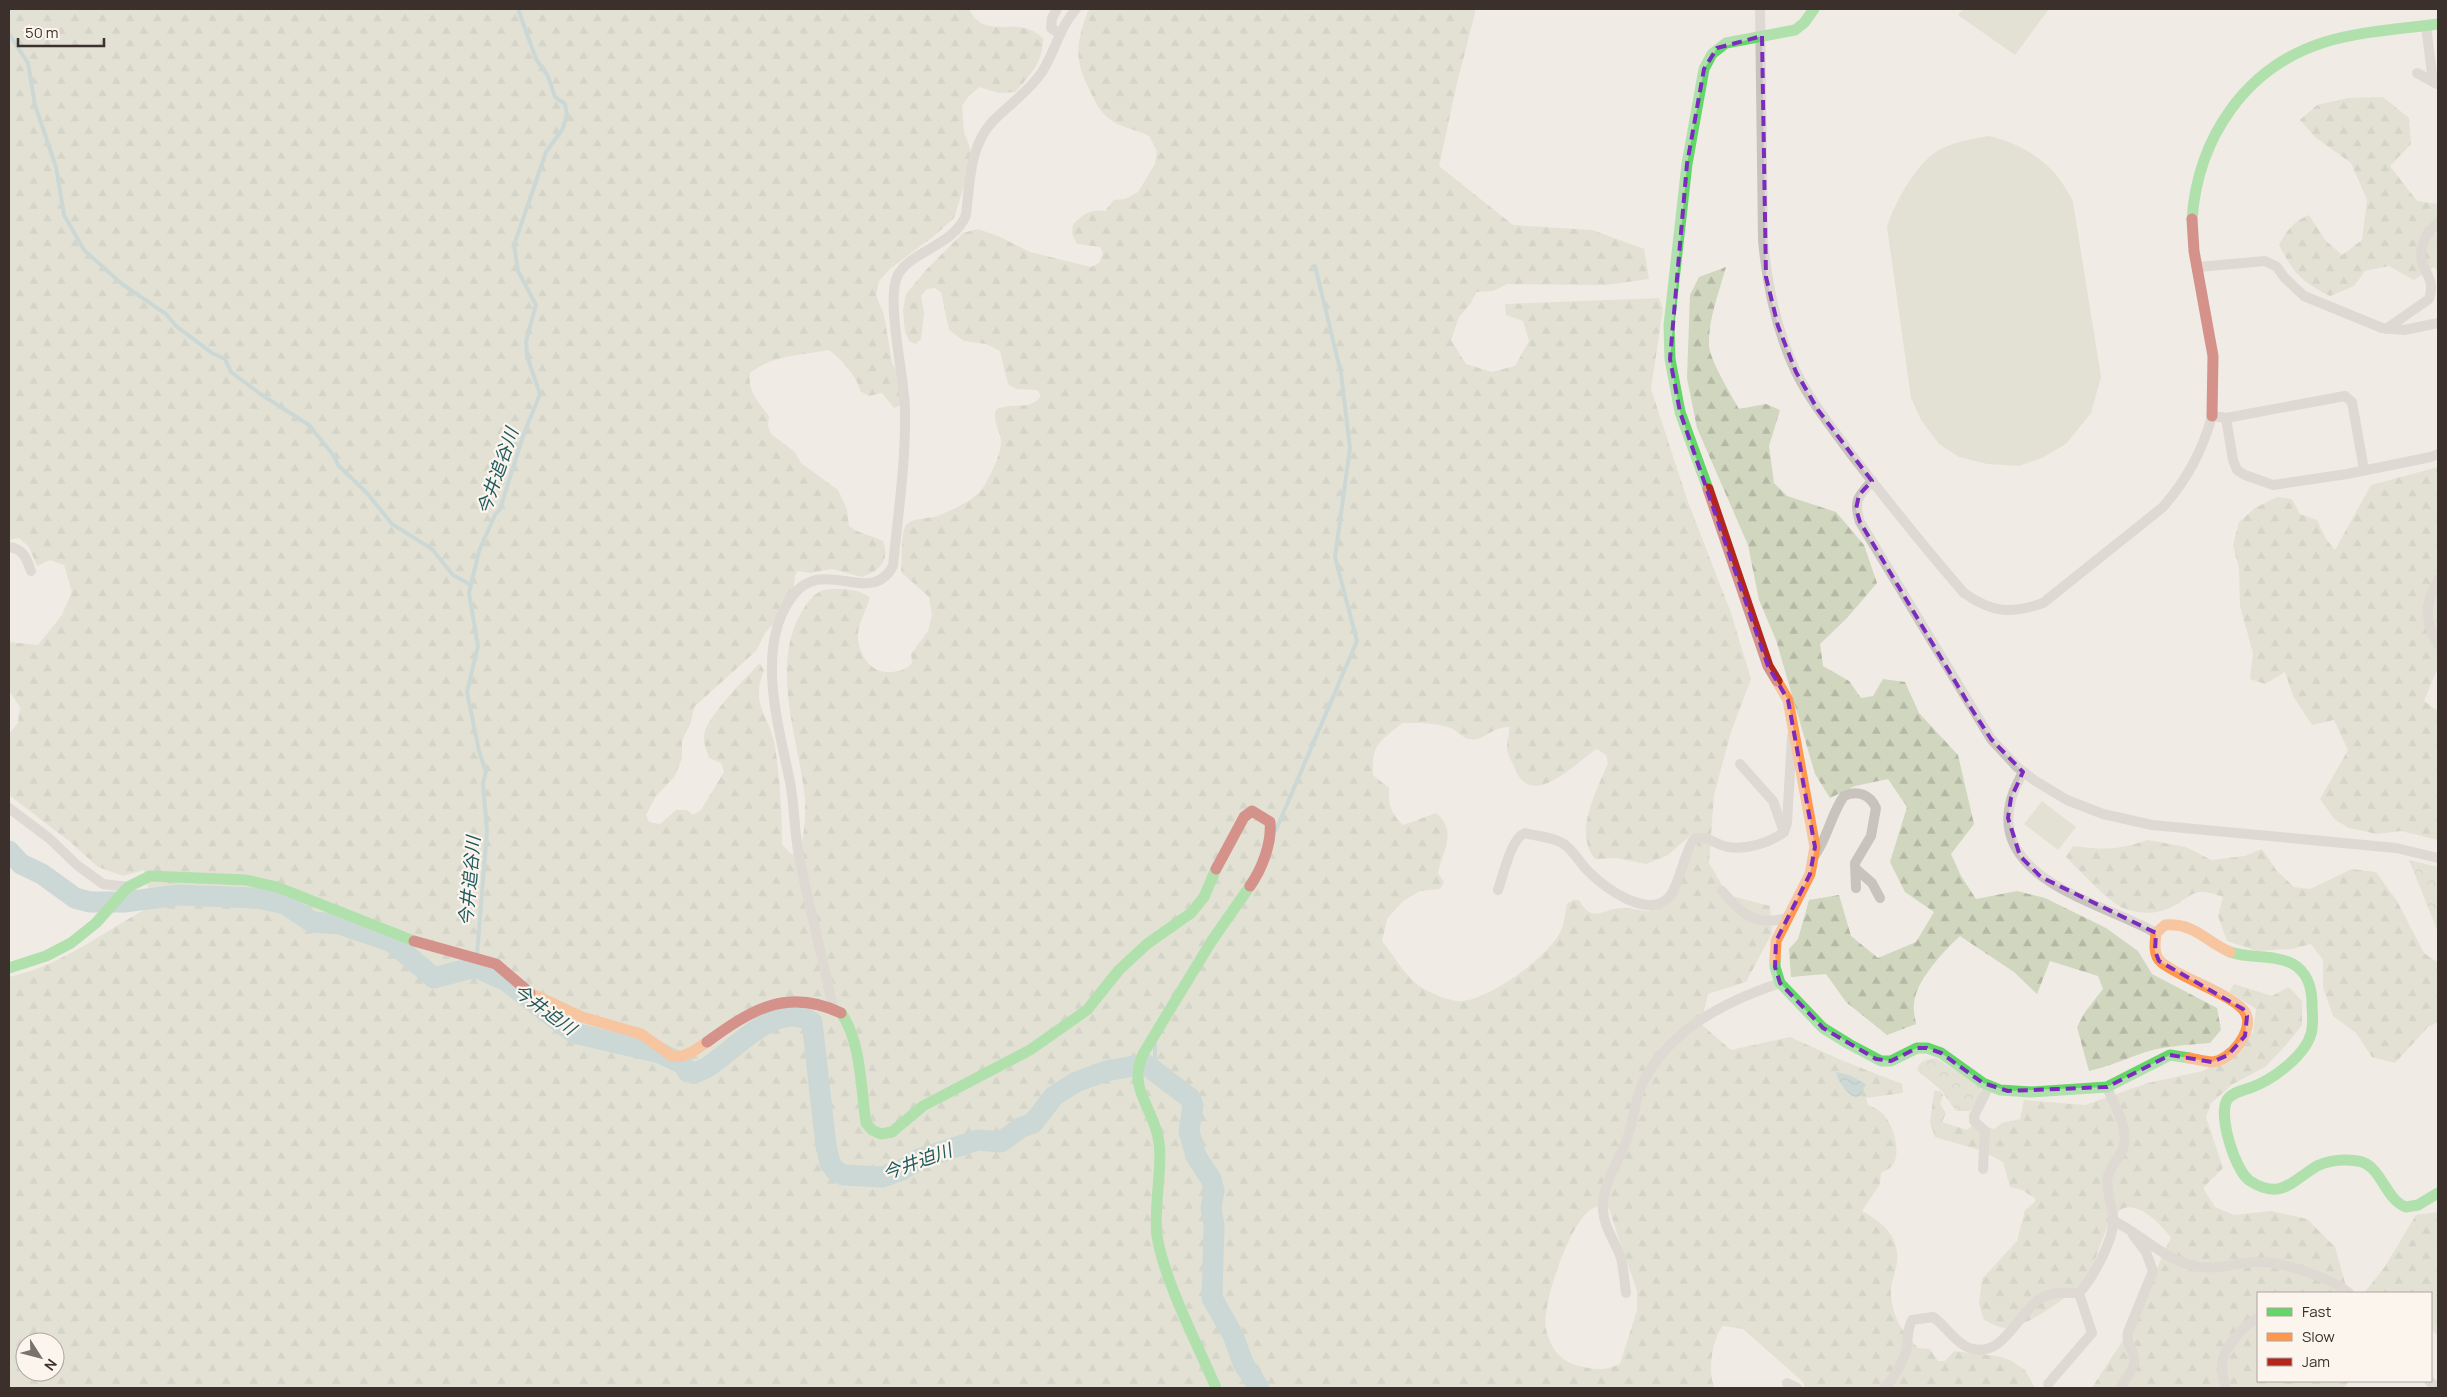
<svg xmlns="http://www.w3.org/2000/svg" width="2447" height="1397" viewBox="0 0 2447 1397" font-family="Manrope,'Noto Sans JP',sans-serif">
<defs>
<pattern id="forest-firs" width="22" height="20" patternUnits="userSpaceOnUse" patternTransform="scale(1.25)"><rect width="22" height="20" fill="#d1d6bf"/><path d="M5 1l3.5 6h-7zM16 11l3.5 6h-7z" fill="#b4b8a4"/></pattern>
<pattern id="park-crowns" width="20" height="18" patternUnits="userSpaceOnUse" patternTransform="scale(1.25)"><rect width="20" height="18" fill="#d1d6bf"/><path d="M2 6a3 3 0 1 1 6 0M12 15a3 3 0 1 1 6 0" fill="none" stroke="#b4b8a4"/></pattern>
<pattern id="water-waves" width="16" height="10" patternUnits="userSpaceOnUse" patternTransform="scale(1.25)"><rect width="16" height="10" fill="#a1c2c1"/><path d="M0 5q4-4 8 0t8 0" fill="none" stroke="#849e9d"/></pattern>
</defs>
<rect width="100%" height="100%" fill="#f0ebe5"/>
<g fill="url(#forest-firs)" fill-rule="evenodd">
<path d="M 9,9 L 969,9 C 986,43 1016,13 1043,38 C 1043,63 1031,74 1015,92 L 999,93 L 979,87 L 968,97 L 962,106 L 964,132 L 970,148 L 970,167 L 954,218 L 934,236 L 891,268 L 879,281 L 876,295 L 884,315 L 892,363 L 903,381 L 901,405 L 894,408 L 882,393 L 869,396 L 860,391 C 858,377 841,359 829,350 C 801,355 773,355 750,373 C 747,391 759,403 769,416 L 768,426 L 771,434 L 795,452 L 801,463 L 838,490 L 847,509 L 849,526 C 859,534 872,535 883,541 C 890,561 880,570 862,577 L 832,569 L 810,573 L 798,571 L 795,575 L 793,594 L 776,621 L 765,633 L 756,651 L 694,707 L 691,722 L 682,741 L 682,758 L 675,776 L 656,796 L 646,815 L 649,822 L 660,824 L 676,810 L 687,810 L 693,815 L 701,810 L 724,772 L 721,763 L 709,758 C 706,749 702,740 705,731 C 711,713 746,677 760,663 L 764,671 C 749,705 771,717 775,747 C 780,779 782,812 782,844 L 789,852 L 795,856 L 800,852 C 804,835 806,816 805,799 C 799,739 768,663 804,608 C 811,597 819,588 834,589 C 846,589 860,589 870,598 C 867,607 863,615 860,624 C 853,643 865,672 887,672 C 897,672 905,671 912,663 L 911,654 L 928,631 L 932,615 L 929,597 L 901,572 C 902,562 901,534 905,527 C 911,516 930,520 940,515 C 954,509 977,499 984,486 C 991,474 1000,457 1001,443 C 1001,430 992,423 996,410 C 1012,400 1028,413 1041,396 L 1038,390 L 1016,389 L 1008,384 L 1000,351 L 986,344 L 964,341 L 949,330 L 941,292 L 935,288 L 927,289 L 921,296 L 924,313 L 921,339 L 916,344 L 910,342 L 905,332 L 903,310 L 906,294 L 926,270 L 963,233 L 978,229 L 998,236 L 1030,252 L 1091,267 L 1099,263 L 1103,253 L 1100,247 L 1077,244 L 1072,234 L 1073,224 C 1084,214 1090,209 1105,211 L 1114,200 L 1125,199 L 1138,192 L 1155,164 L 1157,151 L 1149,136 C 1136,129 1117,127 1107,117 C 1100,111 1096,103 1092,95 C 1074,61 1075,46 1088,11 L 1091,9 L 1476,9 L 1457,83 L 1439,166 L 1513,225 L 1592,230 L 1644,249 L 1649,279 L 1605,285 L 1507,284 L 1493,291 L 1476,292 L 1471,303 L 1459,317 L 1451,340 L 1466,364 L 1492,372 L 1515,366 L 1529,341 L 1523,321 L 1506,315 L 1505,304 L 1659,298 L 1663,308 L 1651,389 L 1688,502 L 1731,613 L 1751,679 L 1731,732 L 1714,795 L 1709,863 L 1728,895 L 1770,906 L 1772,933 L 1746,982 L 1708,994 L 1701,1024 L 1731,1050 L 1790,1037 L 1841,1060 L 1902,1084 L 1903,1093 L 1866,1098 L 1868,1105 C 1872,1107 1878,1109 1882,1113 C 1892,1122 1900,1147 1895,1160 C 1893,1167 1887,1170 1881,1173 L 1880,1184 L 1862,1211 C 1886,1224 1902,1240 1896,1268 C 1894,1276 1890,1287 1891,1295 C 1893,1319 1902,1331 1918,1348 L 1930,1349 L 1938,1361 L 1945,1361 L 1954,1351 L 1997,1356 L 2010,1360 L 2025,1370 L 2035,1388 L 1805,1388 L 1803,1382 L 1743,1329 L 1723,1326 C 1712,1338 1707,1374 1715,1388 L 9,1388 L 9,977 C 64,965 103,931 152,906 L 144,870 L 123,876 L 98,867 L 69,841 L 9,795 L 9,734 L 18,723 L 20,707 L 9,691 L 9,642 L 38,645 L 62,615 L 72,592 L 64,565 L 50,560 L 37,566 L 29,547 L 19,538 L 9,540 ZM 1402,723 C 1420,723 1436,722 1453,729 C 1458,732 1463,738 1469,739 C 1484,742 1492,726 1509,727 C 1510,734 1507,739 1507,745 C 1506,754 1513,763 1516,771 C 1533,810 1577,761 1597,749 L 1606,755 L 1608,763 C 1597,791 1573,832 1595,859 L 1616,858 L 1646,864 L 1668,855 L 1692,834 L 1697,835 L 1697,845 L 1665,896 L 1649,911 C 1641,911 1632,908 1624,908 C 1603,907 1594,926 1579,900 L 1573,900 L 1567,904 C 1565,912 1565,922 1561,930 C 1552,955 1484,1004 1457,1001 C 1449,1000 1435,995 1428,991 C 1407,981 1396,958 1382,941 L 1387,919 L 1403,901 L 1420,891 L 1440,889 L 1444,882 L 1438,873 C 1443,849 1458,832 1436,813 L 1403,825 C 1391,814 1388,804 1389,788 L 1373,775 C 1371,744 1380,742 1402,723 ZM 1601,1205 L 1609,1209 L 1637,1291 L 1637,1310 L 1620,1364 C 1603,1371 1597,1370 1579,1366 C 1560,1361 1551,1349 1546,1329 C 1541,1304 1570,1224 1590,1210 C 1593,1208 1598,1207 1601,1205 ZM 25,1342 L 55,1342 L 55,1372 L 25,1372 Z"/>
<path d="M 2383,97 L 2409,118 L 2411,144 L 2390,166 L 2417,201 L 2438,204 L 2438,271 L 2434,267 L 2414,280 L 2389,266 L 2365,271 L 2354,286 L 2330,296 C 2300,280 2295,275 2279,245 C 2287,230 2293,222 2309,215 L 2325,240 L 2342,255 L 2362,240 L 2367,200 L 2351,163 L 2315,137 L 2300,120 L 2317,105 L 2348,98 Z"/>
<path d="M 1726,267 C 1719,292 1708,320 1709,346 C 1710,360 1731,395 1739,409 L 1766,404 L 1780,410 L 1769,446 L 1774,483 L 1787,496 L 1836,512 L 1864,545 L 1877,583 L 1847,618 L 1820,644 L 1823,666 L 1849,681 L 1861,698 L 1873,696 L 1883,679 L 1905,682 L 1919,713 L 1958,755 L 1974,824 L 1951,854 L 1961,876 L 1976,899 L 2017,891 L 2045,898 L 2106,928 L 2138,951 L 2152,974 L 2217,1008 L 2221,1030 L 2210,1043 C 2186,1045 2160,1046 2137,1055 C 2121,1061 2106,1067 2089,1071 L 2077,1027 L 2085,1012 L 2103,989 L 2098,976 L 2050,961 L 2037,994 L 2014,972 L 1960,936 C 1944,951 1915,981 1914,1004 C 1913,1010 1915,1017 1916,1024 L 1887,1035 L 1846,1002 L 1826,974 L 1791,977 L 1789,949 L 1798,939 L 1809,900 L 1839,895 L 1851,936 L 1878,958 L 1916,942 L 1934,912 L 1905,892 L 1890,862 L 1907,807 L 1888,779 L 1855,786 L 1830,798 L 1815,774 L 1776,640 L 1759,600 L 1748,545 L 1697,428 L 1687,378 L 1690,295 L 1699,277 Z"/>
<polygon points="2438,467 2438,667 2424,701 2438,711 2438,840 2401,831 2377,834 2349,828 2335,820 2320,799 2348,750 2334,720 2312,725 2293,696 2285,672 2265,684 2250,679 2253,653 2240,606 2239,569 2233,545 2239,522 2255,508 2277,497 2292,499 2300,514 2317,520 2326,539 2335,550 2371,485"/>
<path d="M 2148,840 L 2186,847 L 2211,860 L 2245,856 L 2262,849 L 2277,871 L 2294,887 L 2310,889 L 2352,869 L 2376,872 L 2397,901 L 2424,953 L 2438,963 L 2438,1022 L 2428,1027 L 2395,1063 L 2372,1057 L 2356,1033 L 2333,1016 L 2323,987 L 2323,960 L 2311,944 L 2291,949 L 2257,951 L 2227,941 L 2218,916 L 2223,897 C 2192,886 2195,895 2170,908 C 2155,915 2136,914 2121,907 C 2108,901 2077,868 2066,857 L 2073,846 C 2104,850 2117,850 2148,840 Z"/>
<path d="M 2234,984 L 2272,996 L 2289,987 L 2302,1001 L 2302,1025 L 2287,1044 L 2265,1067 L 2233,1084 L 2211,1103 L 2206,1117 L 2223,1168 L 2203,1188 L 2215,1207 L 2234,1215 L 2271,1211 L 2307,1219 L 2335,1247 L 2347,1290 L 2353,1293 L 2258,1293 L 2258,1381 L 2349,1381 L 2344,1388 L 2092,1388 C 2107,1363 2126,1339 2139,1312 C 2151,1288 2158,1262 2171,1238 C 2163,1226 2138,1200 2122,1209 C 2104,1219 2099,1259 2087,1276 C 2076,1293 2025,1329 2005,1328 C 1998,1328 1990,1322 1984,1320 L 1979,1304 L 1982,1279 L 2017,1241 L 2025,1210 L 2035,1202 L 2035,1198 L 2022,1190 L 2010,1187 L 2003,1162 L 1982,1151 L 1935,1137 L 1930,1123 L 1934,1091 L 1940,1091 L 1943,1095 L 1940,1104 L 1946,1113 L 1942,1122 L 1967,1130 L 1975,1123 L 1994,1129 L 2002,1123 L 2020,1119 L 2024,1100 L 2085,1105 L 2148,1083 L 2203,1071 L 2234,1053 L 2253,1032 L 2256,1009 L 2229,992 Z"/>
<polygon points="2438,1212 2438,1336 2431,1329 2431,1293 2364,1293 2384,1268 2416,1215"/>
</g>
<g fill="url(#park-crowns)">
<polygon points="2409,860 2438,867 2438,932"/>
<path d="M 1936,1058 L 1981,1087 L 1979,1099 L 1970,1111 L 1956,1111 L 1941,1090 L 1917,1070 C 1920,1060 1927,1059 1936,1058 Z"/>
</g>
<g fill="#d1d6bf">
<polygon points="1963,9 2049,9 2015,55 1958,15"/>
<path d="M 1989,136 C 2027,145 2057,166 2073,202 L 2101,377 L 2091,413 L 2066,444 L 2042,458 L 2019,466 L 1987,464 L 1959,457 L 1939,444 L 1921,420 L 1911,398 L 1887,227 C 1894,203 1918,160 1941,149 C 1956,141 1973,139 1989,136 Z"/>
<polygon points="2042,801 2076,827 2058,850 2024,824"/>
</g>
<path fill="url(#water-waves)" d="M 1836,1072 L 1849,1075 L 1866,1084 L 1862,1093 L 1857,1097 C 1848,1097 1837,1080 1836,1072 Z"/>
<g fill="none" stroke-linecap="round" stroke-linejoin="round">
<g stroke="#a1c2c1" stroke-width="4">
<polyline points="9,34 28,63 35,105 56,167 64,215 84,250 122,284 166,314 176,326 212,353 225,359 231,372 259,393 309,425 334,456 338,465 367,493 392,524 432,549 453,575 471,585"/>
<polyline points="1276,830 1357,641 1335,557 1350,448 1341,373 1315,266"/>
<polyline points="477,955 487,831 483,783 486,772 479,751 467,692 478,646 469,593 479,551 495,515 500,509 523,436 540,394 527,356 526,341 536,305 518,271 514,245 546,152 562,130 567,115 565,104 555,97 548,76 536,59 518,9"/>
<polyline points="1150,1067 1155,1059 1155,1044"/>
</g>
<path stroke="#a1c2c1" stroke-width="21" d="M 9,851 L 21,864 L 42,874 L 75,898 L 90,902 L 124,902 L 179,895 L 258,898 L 285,904 L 312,922 L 340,924 L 392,942 L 434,978 L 475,967 L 505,980 L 574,1033 L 660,1053 L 683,1064 L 688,1072 L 697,1072 L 706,1068 C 734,1051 776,999 812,1022 L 826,1146 L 830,1163 L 835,1170 L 843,1175 L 882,1177 L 902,1170 L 919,1159 L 978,1140 L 1001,1142 L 1020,1128 L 1033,1123 L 1054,1096 L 1076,1082 L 1106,1071 L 1145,1064 L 1190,1098 L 1193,1105 L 1189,1131 L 1196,1156 L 1211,1179 L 1214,1191 L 1211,1208 L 1214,1225 L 1212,1298 L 1233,1335 L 1243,1363 L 1259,1388"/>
<g stroke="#c9c3be" stroke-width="10">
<polyline points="1057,9 1052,18 1051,28 1060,34"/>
<path d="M 1760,9 L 1763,240 C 1767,285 1776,330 1796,372 C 1811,402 1832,428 1851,454 C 1888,502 1925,548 1964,593 C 1992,613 2011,614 2043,603 L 2163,507 C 2187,479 2202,452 2212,416 L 2226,418"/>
<polyline points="2426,26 2433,81"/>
<polyline points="2417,73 2437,84"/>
<polyline points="2198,267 2265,261 2277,267 2284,277 2304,296 2382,328 2404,330 2438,323"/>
<path d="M 2386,329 L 2429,299 C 2434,284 2429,278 2423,265 C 2417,250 2426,232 2438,223"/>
<polyline points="2364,470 2352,402 2345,396 2226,418 2233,460 2237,470 2245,475 2273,485 2347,474 2431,457 2438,454"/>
<path d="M 1872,481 C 1858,496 1853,501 1860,522 L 1991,739 L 2017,767 L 2034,780 L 2067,800 L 2103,814 L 2152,825 L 2396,848 L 2438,858"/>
<path d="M 9,547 C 24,549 26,558 31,571"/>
<path d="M 2438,580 C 2425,603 2424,622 2438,644"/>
<polyline points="1740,764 1773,801 1784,832"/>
<path d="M 2023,772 C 2018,782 2012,792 2010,804 C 1993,881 2106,904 2156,933"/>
<polyline points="9,808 50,839 77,865 103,884 128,887"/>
<path d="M 1815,855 C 1828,837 1831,814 1844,796 C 1857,790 1870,794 1876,808 L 1871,836 L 1855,863 L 1856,888"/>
<polyline points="1856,869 1872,883 1880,898"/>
<path d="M 1498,890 C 1503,876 1511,838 1525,833 C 1536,836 1552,837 1562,843 C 1573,849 1579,862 1588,871 C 1604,887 1646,919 1668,898 C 1679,888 1683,855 1694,839 C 1705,834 1716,845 1728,847 C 1745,850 1770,843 1784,832 L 1787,823 L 1792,736"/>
<path d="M 1722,891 C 1742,914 1755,927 1786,918"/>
<path d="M 833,1008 C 823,959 810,910 800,861 C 794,835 795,808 790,782 C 779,727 756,652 789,601 C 821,550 869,610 893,566 C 898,514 906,462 905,410 C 905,378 886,304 897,277 C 907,252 953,247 966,215 C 970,183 969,146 993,121 C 1009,105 1029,91 1042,72 C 1055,52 1059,28 1076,9"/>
<polyline points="1983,1169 1985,1131 1974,1121 1974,1116 1989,1086"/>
<path d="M 2114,1221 C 2141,1234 2163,1259 2194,1266 C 2213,1271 2235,1263 2255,1262 C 2279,1260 2331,1278 2349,1293"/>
<path d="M 1626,1293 C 1624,1280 1624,1267 1620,1255 C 1614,1240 1604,1227 1603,1210 C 1602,1184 1617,1165 1626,1142 C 1634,1123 1634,1099 1644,1080 C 1672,1028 1726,1001 1780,983"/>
<polyline points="2429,1381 2438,1388"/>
<polyline points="1787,1383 1797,1388"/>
<path d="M 2048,1384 L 2092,1333 L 2079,1293 C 2092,1279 2116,1237 2113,1217 C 2112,1205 2105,1187 2108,1176 C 2110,1166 2119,1158 2123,1149 C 2130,1128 2114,1106 2107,1087"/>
<path d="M 1884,1388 C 1893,1380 1905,1359 1907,1347 C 1908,1337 1907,1330 1912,1320 L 1933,1317 C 1945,1325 1953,1340 1967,1347 C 2001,1362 2017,1315 2038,1300 C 2051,1291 2064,1293 2079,1293"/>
<path d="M 2120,1388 C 2124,1381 2133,1371 2134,1363 C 2136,1352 2125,1344 2128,1332 L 2153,1271 L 2146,1252 L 2133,1235"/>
<path d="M 2225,1388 C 2224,1381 2221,1372 2222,1364 C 2223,1348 2245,1324 2258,1318"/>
</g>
<g stroke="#63d668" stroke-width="11">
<path d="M 2192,219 C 2198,138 2245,67 2325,42 C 2361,31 2401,29 2438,24"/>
<polyline points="1708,489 1680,412 1670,359 1669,325 1687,164 1704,69 1712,54 1726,43 1795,30 1804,23 1814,9"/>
<path d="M 2230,952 C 2250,959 2274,954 2293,964 C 2307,972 2312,988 2312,1003 C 2312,1013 2314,1024 2311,1034 C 2304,1057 2272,1080 2250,1088 C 2242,1091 2232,1092 2227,1100 C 2218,1116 2235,1171 2250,1181 C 2281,1201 2293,1180 2317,1166 C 2329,1160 2345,1159 2358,1161 C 2382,1165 2384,1199 2406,1207 L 2418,1205 L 2438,1193"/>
<polyline points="1775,960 1775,967 1780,983 1823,1028 1849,1044 1881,1061 1891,1061 1917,1048 1927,1048 1941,1053 1983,1083 2000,1090 2031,1092 2107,1087 2170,1055 2189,1058"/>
<polyline points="9,968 46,956 71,943 96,923 128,887 150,876 246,880 277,887 414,941"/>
<path d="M 841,1013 C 861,1040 861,1090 866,1123 L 872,1130 L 881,1134 L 892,1132 L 923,1106 L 1030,1050 L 1087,1010 L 1119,970 L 1147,944 L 1191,913 L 1204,897 L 1216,869"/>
<path d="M 1216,1388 C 1197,1343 1165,1283 1157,1236 C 1153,1206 1164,1165 1158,1137 C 1151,1104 1128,1089 1143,1054 L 1211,942 L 1250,886"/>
</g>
<g stroke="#ff974d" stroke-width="11">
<polyline points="1775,960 1776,941 1810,874 1815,847 1788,700 1777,681"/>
<polyline points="530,993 582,1017 641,1034 672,1056 682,1056 692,1052 707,1042"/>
<path d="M 2189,1058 C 2196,1059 2205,1062 2212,1062 C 2230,1061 2254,1032 2246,1014 C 2238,996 2179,978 2161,962 C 2153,955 2155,943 2156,933 L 2165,925 C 2195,923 2205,941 2230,952"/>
</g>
<g stroke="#b3261e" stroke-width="11">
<polyline points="2192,219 2194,251 2213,356 2212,416"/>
<polyline points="1708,489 1768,666 1777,681"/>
<path d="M 1216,869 L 1244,817 L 1252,811 L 1270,822 C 1272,843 1262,869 1250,886"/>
<polyline points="414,941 496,964 530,993"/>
<path d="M 707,1042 C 751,1010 787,987 841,1013"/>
</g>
</g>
<path d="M0 0H2447V1397H0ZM 1762,36 L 1766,277 L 1778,326 L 1796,372 L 1818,410 L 1872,481 L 1859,495 L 1856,509 L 1860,522 L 1971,708 L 1991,739 L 2023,772 L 2011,798 L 2008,818 L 2020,856 L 2041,877 L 2156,933 L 2155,951 L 2159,961 L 2243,1009 L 2247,1016 L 2245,1036 L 2228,1055 L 2212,1062 L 2170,1055 L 2107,1087 L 2008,1091 L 1983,1083 L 1941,1053 L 1927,1048 L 1917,1048 L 1891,1061 L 1876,1059 L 1823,1028 L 1780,983 L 1775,967 L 1776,941 L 1810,874 L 1815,847 L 1788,700 L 1768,666 L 1680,412 L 1670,359 L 1687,164 L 1704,69 L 1717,48 Z" fill="#f0ebe5" fill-opacity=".55" fill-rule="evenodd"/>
<path fill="none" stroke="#7b2cbf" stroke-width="4" stroke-dasharray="10 6" stroke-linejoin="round" d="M 1762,36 L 1766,277 L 1778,326 L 1796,372 L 1818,410 L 1872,481 L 1859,495 L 1856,509 L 1860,522 L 1971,708 L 1991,739 L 2023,772 L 2011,798 L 2008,818 L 2020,856 L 2041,877 L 2156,933 L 2155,951 L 2159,961 L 2243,1009 L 2247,1016 L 2245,1036 L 2228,1055 L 2212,1062 L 2170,1055 L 2107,1087 L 2008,1091 L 1983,1083 L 1941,1053 L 1927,1048 L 1917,1048 L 1891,1061 L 1876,1059 L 1823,1028 L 1780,983 L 1775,967 L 1776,941 L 1810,874 L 1815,847 L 1788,700 L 1768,666 L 1680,412 L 1670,359 L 1687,164 L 1704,69 L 1717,48 Z"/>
<g text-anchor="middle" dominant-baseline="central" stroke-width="4.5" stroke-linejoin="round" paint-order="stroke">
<g font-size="18" font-style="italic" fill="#1f5a5e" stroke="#fbf5ee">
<text transform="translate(497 471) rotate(-71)">今井追谷川</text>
<text transform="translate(469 881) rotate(-85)">今井追谷川</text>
<text transform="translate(545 1009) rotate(36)">今井迫川</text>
<text transform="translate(917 1161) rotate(-20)">今井迫川</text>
</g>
</g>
<rect width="2447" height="1397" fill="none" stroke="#3b302b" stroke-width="20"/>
<rect x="2257" y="1292" width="175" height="90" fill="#fbf5ee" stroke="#aea6a0"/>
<rect x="2267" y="1308" width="25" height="8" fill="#63d668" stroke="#aea6a0"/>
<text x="2302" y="1317" font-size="15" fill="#3b302b">Fast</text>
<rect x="2267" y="1333" width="25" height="8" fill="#ff974d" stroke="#aea6a0"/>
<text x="2302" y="1342" font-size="15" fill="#3b302b">Slow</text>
<rect x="2267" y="1358" width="25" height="8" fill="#b3261e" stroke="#aea6a0"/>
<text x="2302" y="1367" font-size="15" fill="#3b302b">Jam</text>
<g transform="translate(40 1357) rotate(126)"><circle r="24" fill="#fbf5ee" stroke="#aea6a0"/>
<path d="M0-4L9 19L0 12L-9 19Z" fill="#7a716c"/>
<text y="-8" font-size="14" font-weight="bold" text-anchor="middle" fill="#3b302b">N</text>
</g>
<path d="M18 38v8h86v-8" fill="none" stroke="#3b302b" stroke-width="2.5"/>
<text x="25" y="38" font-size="15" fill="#3b302b" stroke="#fbf5ee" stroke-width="4" paint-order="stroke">50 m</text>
</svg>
